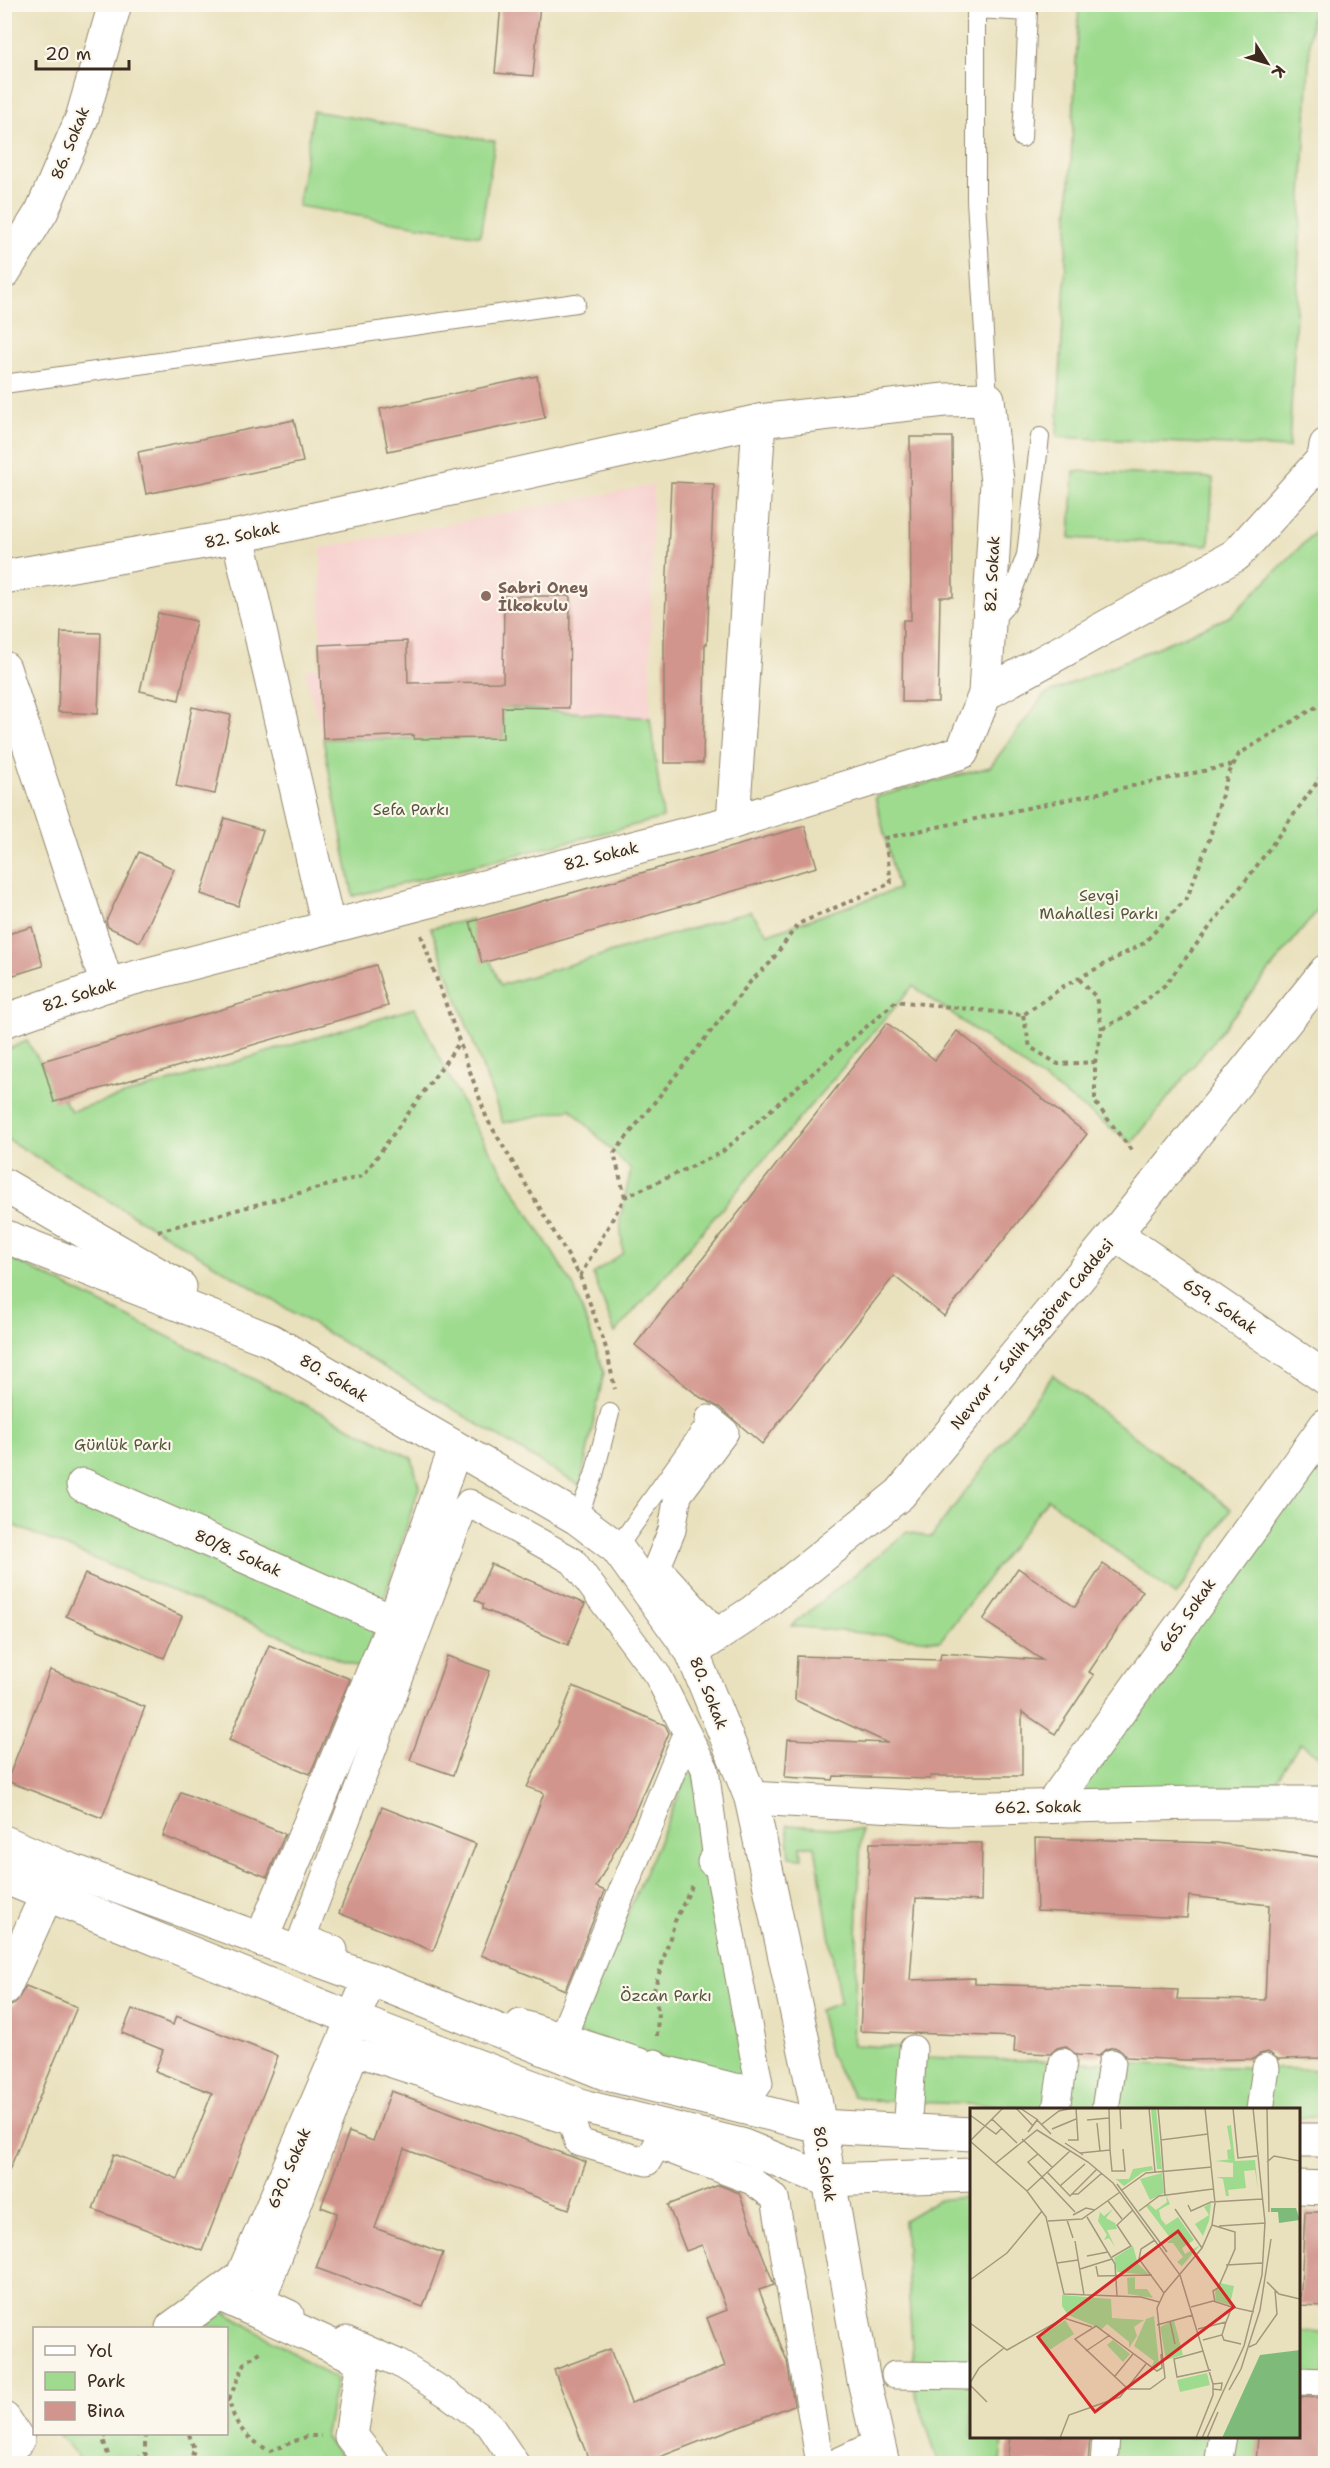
<svg xmlns="http://www.w3.org/2000/svg" width="1330" height="2468" viewBox="0 0 1330 2468" font-family="'Shantell Sans',sans-serif">
<rect width="100%" height="100%" fill="#fbf7ec"/>
<filter id="ink" filterUnits="userSpaceOnUse"><feTurbulence type="fractalNoise" baseFrequency=".0167" numOctaves="2"/><feDisplacementMap in="SourceGraphic" scale="12" xChannelSelector="R" yChannelSelector="G"/><feConvolveMatrix kernelMatrix="1 2 1 2 8 2 1 2 1" color-interpolation-filters="sRGB"/></filter>
<filter id="wash" filterUnits="userSpaceOnUse"><feTurbulence type="fractalNoise" baseFrequency=".008" numOctaves="4" result="noise"/><feDisplacementMap in="SourceGraphic" scale="24" xChannelSelector="R" yChannelSelector="G"/><feGaussianBlur stdDeviation="1.35" result="paint"/><feColorMatrix in="noise" values="0 0 0 0 0 0 0 0 0 0 0 0 0 0 0 0 0 1.4 0 .05"/><feComposite in="paint" operator="in"/></filter>
<g filter="url(#wash)">
<rect width="100%" height="100%" fill="#e9e1bd"/>
<polygon fill="#f7d0ce" points="653,485 650,718 503,707 503,738 323,739 305,671 320,666 321,548"/>
<g fill="#9edb8f" stroke="#6c8256" stroke-width="1.5">
<polygon points="1079,5 1312,5 1289,448 1057,437"/>
<polygon points="313,111 495,141 480,236 298,206"/>
<polygon points="1074,471 1213,478 1209,545 1070,538"/>
<polygon points="1321,526 1325,526 1325,901 1132,1143 913,986 615,1333 593,1274 623,1253 620,1219 631,1170 571,1109 503,1123 431,928 472,919 501,985 750,911 768,934 898,889 875,797 990,767 1044,695 1231,616"/>
<polygon points="502,707 650,718 663,818 353,896 323,739 503,738"/>
<polygon points="415,1008 472,1122 574,1287 604,1372 580,1486 5,1138 4,1051 27,1041 71,1111"/>
<polygon points="4,1255 412,1458 419,1487 362,1669 5,1522"/>
<polygon points="1053,1375 1231,1509 1176,1596 1048,1499 940,1641 791,1626 907,1532 931,1537"/>
<polygon points="1325,1440 1325,1761 1300,1743 1273,1786 1074,1793"/>
<polygon points="692,1764 753,2084 576,2033"/>
<polygon points="787,1825 861,1830 853,2045 904,2048 902,2097 884,2102 853,2096 830,2056 819,2010 840,2003 815,1846 801,1846 802,1858 790,1857"/>
<polygon points="922,2057 1325,2070 1325,2118 1299,2117 1298,2110 1107,2110 916,2102"/>
<polygon points="971,2196 972,2436 1003,2437 1001,2463 939,2463 915,2392 904,2220 938,2200"/>
<polygon points="223,2311 336,2379 325,2438 347,2463 84,2463 58,2434 226,2434 226,2328 199,2328"/>
<polygon points="1299,2332 1325,2333 1325,2463 1103,2464 1105,2437 1298,2436"/>
</g>
<g id="blocks">
<g fill="#d2958d">
<polygon points="501,4 540,4 533,76 495,73"/>
<polygon points="537,376 545,418 388,451 380,409"/>
<polygon points="294,420 303,462 146,494 138,452"/>
<polygon points="910,437 952,437 953,597 940,597 938,702 902,702 903,620 911,620"/>
<polygon points="671,482 714,484 707,644 705,644 703,763 664,763 664,642"/>
<polygon points="504,596 570,596 569,708 502,707 503,738 414,739 414,735 323,739 319,645 407,641 408,683 503,682"/>
<polygon points="158,613 196,621 179,700 140,691"/>
<polygon points="61,632 101,633 98,714 58,712"/>
<polygon points="192,707 231,715 215,794 176,786"/>
<polygon points="225,818 263,830 238,906 201,894"/>
<polygon points="805,826 817,867 482,963 470,922"/>
<polygon points="139,852 174,869 140,942 108,927 106,921"/>
<polygon points="32,927 43,966 4,978 4,935"/>
<polygon points="376,965 388,1006 54,1102 42,1061"/>
<polygon points="887,1023 935,1060 957,1031 1087,1134 944,1316 894,1276 762,1444 719,1407 700,1397 635,1345"/>
<polygon points="491,1564 585,1604 568,1645 483,1609 483,1604 475,1600"/>
<polygon points="1103,1564 1143,1591 1089,1672 1094,1675 1055,1734 1022,1712 1022,1776 930,1776 930,1779 834,1776 833,1780 785,1777 788,1739 888,1743 795,1700 797,1656 940,1660 941,1653 1042,1660 983,1620 1018,1568 1075,1607"/>
<polygon points="85,1574 182,1616 164,1658 66,1616"/>
<polygon points="269,1645 350,1679 310,1774 229,1740"/>
<polygon points="447,1656 490,1671 453,1775 410,1760"/>
<polygon points="50,1670 145,1707 102,1818 7,1781"/>
<polygon points="573,1686 665,1725 669,1733 634,1814 596,1887 605,1891 565,1990 481,1955 544,1793 527,1787 557,1726"/>
<polygon points="181,1792 285,1834 267,1877 163,1836"/>
<polygon points="382,1807 476,1844 433,1951 339,1913"/>
<polygon points="1035,1838 1217,1843 1326,1858 1324,2058 1278,2059 1268,2052 1260,2054 1253,2059 1185,2060 1127,2057 1121,2050 1114,2047 1106,2049 1098,2056 1077,2055 1065,2046 1057,2048 1050,2054 1014,2052 1015,2037 860,2031 870,1843 982,1843 981,1901 916,1898 910,1980 975,1978 975,1984 1178,1990 1177,1999 1265,2000 1269,1905 1189,1896 1187,1918 1037,1911"/>
<polygon points="26,1986 77,2007 5,2180 4,2008 15,2004"/>
<polygon points="132,2009 173,2025 176,2016 278,2056 202,2251 93,2209 114,2154 178,2179 212,2093 155,2071 163,2050 122,2033"/>
<polygon points="391,2091 586,2162 569,2209 404,2149 375,2228 443,2253 423,2307 316,2268 337,2213 321,2207 349,2132 373,2141"/>
<polygon points="719,2185 739,2193 773,2282 774,2285 759,2290 787,2361 794,2405 644,2463 590,2463 554,2370 610,2349 631,2403 725,2366 707,2318 727,2310 702,2245 686,2251 668,2205"/>
<polygon points="1305,2212 1326,2212 1326,2306 1300,2305"/>
<polygon points="1299,2397 1326,2398 1326,2463 1256,2463 1258,2436 1299,2436"/>
<polygon points="1010,2436 1090,2436 1088,2463 1007,2463"/>
</g>
</g>
</g>
<g filter="url(#ink)">
<use href="#blocks" fill-opacity="0" stroke="#92866e" stroke-width="1.5"/>
<g fill="none" stroke-linecap="round" stroke-linejoin="round">
<defs>
<g id="service">
<polyline points="4,384 576,303"/>
<polyline points="988,399 976,200 976,9 1028,12 1022,138"/>
<polyline points="990,623 1009,602 1026,555 1040,437"/>
<polyline points="577,1518 594,1475 610,1413"/>
<polyline points="617,1548 709,1419"/>
</g>
<g id="pedestrian">
<polyline points="709,1419 725,1432 678,1495 672,1530 657,1567 719,1635"/>
<polyline points="334,1950 302,1938 461,1514 469,1503 573,1561 658,1676 705,1769 717,1860"/>
<polyline points="520,2023 656,2067"/>
<polyline points="562,2038 687,1734"/>
<polyline points="655,2063 656,2067 735,2087 755,2089 759,2083 717,1860 711,1862"/>
<polyline points="1056,2110 1063,2062"/>
<polyline points="1105,2110 1112,2063"/>
<polyline points="1260,2110 1266,2068"/>
<polyline points="907,2131 913,2049"/>
<polyline points="290,2314 262,2301 355,2052 572,2122 578,2142 647,2162 657,2145 752,2181 775,2198 820,2464"/>
<polyline points="346,2340 398,2363 449,2395 489,2424 516,2464"/>
<polyline points="895,2375 972,2376"/>
<polyline points="1298,2381 1326,2382"/>
<polyline points="833,2464 876,2444"/>
<polyline points="1104,2464 1106,2436"/>
<polyline points="1218,2464 1223,2436"/>
</g>
<g id="minor">
<polyline points="238,536 328,925"/>
<polyline points="4,668 107,985"/>
<polyline points="985,694 1236,555 1324,458 1326,445"/>
<polyline points="733,822 759,421"/>
<polyline points="1115,1234 1326,1378"/>
<polyline points="83,1485 394,1622"/>
<polyline points="692,1652 754,1611 900,1494 1115,1234 1326,971"/>
<polyline points="751,1798 949,1809 1196,1803 1326,1803"/>
<polyline points="1051,1806 1326,1425"/>
<polyline points="261,1940 394,1622 455,1449"/>
<polyline points="4,1989 58,1870"/>
<polyline points="219,2294 363,2360 351,2436 373,2464"/>
<polyline points="172,2328 242,2277 370,1979"/>
<polyline points="4,2419 18,2440 4,2450"/>
</g>
<g id="tertiary">
<polyline points="4,272 42,211 82,118 115,4"/>
<polyline points="4,577 238,536 759,421 945,400 988,399 997,482 985,694 962,752 733,822 107,985 4,1021"/>
<polyline points="4,1185 180,1287"/>
<polyline points="4,1236 270,1340 577,1518 617,1548 692,1652 751,1798 814,2093 863,2376 883,2464"/>
<polyline points="4,1842 60,1866 370,1979 607,2074 819,2126 972,2134"/>
<polyline points="4,1877 353,2019 586,2107 741,2145 827,2180 972,2175"/>
<polyline points="1298,2140 1326,2140"/>
<polyline points="1298,2187 1326,2188"/>
</g>
</defs>
<use href="#service" stroke="#92866e" stroke-width="20"/>
<use href="#pedestrian" stroke="#92866e" stroke-width="29"/>
<use href="#minor" stroke="#92866e" stroke-width="35"/>
<use href="#tertiary" stroke="#92866e" stroke-width="35"/>
<g stroke="#92866e" stroke-width="4" stroke-dasharray="4.5 4.5" stroke-linecap="butt">
<polyline points="421,935 487,1119 580,1276 606,1348 615,1389"/>
<polyline points="1079,979 1096,997 1102,1029"/>
<polyline points="1023,1015 1030,1047 1058,1064 1095,1062"/>
<polyline points="1131,1150 1095,1102 1095,1062 1102,1029 1126,1016 1165,985 1253,871 1326,770"/>
<polyline points="625,1197 614,1153 751,981 770,963 798,924 891,883 885,838 1232,765"/>
<polyline points="158,1231 363,1176 459,1043"/>
<polyline points="580,1276 625,1197 721,1153 896,1001 1023,1015 1064,986 1144,943 1187,898 1209,840 1227,777 1239,754 1326,701"/>
<polyline points="657,2036 658,2012 654,1990 675,1921 692,1886"/>
<polyline points="229,2399 245,2363 263,2350"/>
<path d="M 226,2401 L 229,2399 C 234,2426 246,2438 270,2451 L 308,2436 L 321,2436"/>
<polyline points="107,2434 103,2439 111,2464"/>
<polyline points="145,2434 145,2454 158,2464"/>
<polyline points="189,2434 194,2449 190,2464"/>
<polyline points="129,2464 145,2454"/>
</g>
<use href="#service" stroke="#fff" stroke-width="18"/>
<use href="#pedestrian" stroke="#fff" stroke-width="27"/>
<use href="#minor" stroke="#fff" stroke-width="33"/>
<use href="#tertiary" stroke="#fff" stroke-width="33"/>
</g>
</g>
<circle fill="#8d6e63" stroke="#fbf7ec" stroke-width="2" cx="486" cy="596" r="6"/>
<g text-anchor="middle" dominant-baseline="central" stroke-width="4.5" stroke-linejoin="round" paint-order="stroke">
<g font-size="16" fill="#3b2a1e" stroke="#fbf7ec">
<text transform="translate(70 143) rotate(-68)">86. Sokak</text>
<text transform="translate(242 535) rotate(-12)">82. Sokak</text>
<text transform="translate(992 574) rotate(-87)">82. Sokak</text>
<text transform="translate(601 856) rotate(-14)">82. Sokak</text>
<text transform="translate(79 995) rotate(-18)">82. Sokak</text>
<text transform="translate(1220 1306) rotate(34)">659. Sokak</text>
<text transform="translate(1032 1334) rotate(-50)">Nevvar - Salih İşgören Caddesi</text>
<text transform="translate(334 1378) rotate(31)">80. Sokak</text>
<text transform="translate(238 1553) rotate(24)">80/8. Sokak</text>
<text transform="translate(1187 1615) rotate(-55)">665. Sokak</text>
<text transform="translate(709 1693) rotate(68)">80. Sokak</text>
<text transform="translate(1038 1807) rotate(-1)">662. Sokak</text>
<text transform="translate(825 2164) rotate(81)">80. Sokak</text>
<text transform="translate(289 2168) rotate(-67)">670. Sokak</text>
</g>
<g font-size="16" font-weight="bold" fill="#785e54" stroke="#fbf7ec" text-anchor="start">
<text x="498" y="587">Sabri Oney<tspan x="498" dy="18">İlkokulu</tspan></text>
</g>
<g font-size="16" fill="#54563a" stroke="#fbf7ec">
<text x="411" y="809">Sefa Parkı</text>
<text x="1099" y="895">Sevgi<tspan x="1099" dy="18">Mahallesi Parkı</tspan></text>
<text x="123" y="1444">Günlük Parkı</text>
<text x="666" y="1995">Özcan Parkı</text>
</g>
</g>
<g transform="translate(970 2108)">
<rect width="330" height="330" fill="#e9e1bd"/>
<path d="M 181,0 L 186,0 L 192,61 L 187,61 ZM 261,17 L 265,53 L 285,52 L 288,82 L 285,62 L 274,63 L 276,80 L 258,82 L 259,88 L 256,88 L 253,71 L 246,69 L 263,69 L 263,55 L 245,53 L 262,51 L 258,51 L 257,42 L 261,41 L 257,18 ZM 182,58 L 183,62 L 173,64 L 154,78 L 140,66 L 146,71 L 159,71 L 163,61 ZM 192,65 L 194,85 L 180,92 L 170,71 ZM 196,87 L 200,96 L 189,102 L 191,111 L 196,117 L 208,109 L 224,132 L 212,140 L 215,146 L 230,137 L 212,158 L 207,154 L 213,149 L 203,135 L 197,135 L 201,131 L 176,98 L 179,96 L 186,102 L 197,94 ZM 241,95 L 239,113 L 230,135 L 233,128 L 225,116 L 239,107 L 234,99 ZM 143,101 L 136,110 L 145,115 L 147,121 L 137,122 L 145,139 L 139,130 L 134,132 L 137,127 L 128,113 L 130,104 L 134,108 ZM 163,138 L 168,156 L 180,167 L 147,164 L 144,150 ZM 165,169 L 165,181 L 177,181 L 183,190 L 158,186 L 157,170 ZM 250,175 L 264,178 L 260,197 L 246,193 L 245,184 ZM 92,187 L 141,191 L 142,210 L 174,212 L 164,219 L 167,228 L 159,240 L 159,234 L 137,216 L 132,221 L 98,207 L 92,198 ZM 184,208 L 189,256 L 187,261 L 182,258 L 184,253 L 164,238 L 176,211 ZM 95,212 L 104,226 L 78,243 L 69,230 ZM 204,212 L 213,247 L 196,252 L 190,219 ZM 143,232 L 160,246 L 153,254 L 137,237 ZM 237,265 L 240,277 L 210,284 L 207,272 Z" fill="#9edb8f"/>
<path d="M 301,100 L 326,100 L 330,112 L 309,115 L 308,104 L 301,104 ZM 330,242 L 330,330 L 252,330 L 290,247 Z" fill="#7ebb7a"/>
<path fill="none" stroke="#a3987d" stroke-width="1.5" d="M 46,0 L 63,18M 50,0 L 68,12M 139,0 L 140,42M 150,0 L 151,21M 179,0 L 185,64M 188,0 L 191,32 L 238,26M 263,0 L 268,50 L 287,48M 297,0 L 299,104M 0,7 L 26,26 L 32,20M 22,11 L 47,35M 117,12 L 139,10M 127,15 L 130,43M 72,16 L 89,3 L 103,0M 82,21 L 106,11M 58,24 L 67,12 L 81,26M 52,31 L 68,46M 98,32 L 108,32 L 106,0M 191,32 L 195,87M 0,33 L 57,83 L 76,109 L 94,186 L 171,189 L 189,194M 0,33 L 33,0M 95,35 L 113,47M 110,45 L 140,42 L 142,63 L 155,63 L 153,41M 297,54 L 304,48 L 330,53M 26,55 L 67,22 L 118,54 L 143,75 L 210,167 L 243,276M 82,59 L 68,46 L 58,54 L 105,104M 77,64 L 100,88 L 127,61M 147,76 L 197,144M 90,78 L 115,56M 152,82 L 176,65 L 242,59M 57,83 L 100,43M 102,86 L 108,86 L 132,65M 138,93 L 152,111M 218,97 L 221,103 L 241,94 L 292,91M 205,101 L 232,140M 169,103 L 189,88 L 243,81M 103,107 L 116,100 L 125,102M 117,109 L 145,156 L 147,188M 97,112 L 103,130M 78,113 L 112,111 L 150,84M 242,117 L 265,124 L 265,141 L 248,180 L 243,183 L 245,194M 249,118 L 295,115M 185,132 L 171,141 L 169,151 L 194,185M 105,133 L 114,187M 117,148 L 138,144M 142,149 L 161,138 L 147,117 L 163,102M 87,155 L 108,152M 256,157 L 292,155M 126,158 L 128,168 L 182,167M 110,161 L 142,151M 0,172 L 37,145 L 72,103M 297,174 L 309,186 L 330,191M 221,199 L 243,193 L 262,199M 200,213 L 205,236M 0,215 L 37,242 L 94,210 L 122,219M 187,217 L 223,207M 228,221 L 256,214 L 262,199 L 284,204M 252,227 L 254,232 L 271,236M 233,232 L 252,227 L 256,214M 279,239 L 286,236 L 307,206 L 305,182M 116,243 L 140,227M 233,243 L 204,251 L 207,269 L 241,262M 145,268 L 163,246M 0,275 L 9,260 L 34,240M 0,277 L 17,294M 158,281 L 180,281 L 195,270 L 187,200 L 194,185 L 232,140 L 242,117 L 245,95 L 235,0M 158,281 L 105,231 L 126,218 L 187,263 L 192,260 L 191,246M 259,282 L 271,261 L 290,202 L 301,131M 90,330 L 99,307 L 150,289 L 176,256M 226,330 L 243,287 L 243,276 L 252,275 L 251,282 L 243,281M 232,330 L 274,238 L 292,167 L 295,114 L 283,0M 237,330 L 248,304"/>
<path fill="#d62828" fill-opacity="0.15" stroke="#d62828" stroke-width="3" d="M 208,123 L 264,199 L 125,304 L 68,229 Z"/>
<rect width="330" height="330" fill="none" stroke="#3b2a1e" stroke-width="3"/>
</g>
<rect width="1330" height="2468" fill="none" stroke="#fbf7ec" stroke-width="24"/>
<rect x="33" y="2327" width="195" height="108" fill="#fbf7ec" stroke="#aea59a" stroke-width="1.5"/>
<rect x="45" y="2346" width="30" height="9" fill="#ffffff" stroke="#aea59a" stroke-width="1.5"/>
<text x="87" y="2357" font-size="18" fill="#3b2a1e">Yol</text>
<rect x="45" y="2372" width="30" height="18" fill="#9edb8f" stroke="#aea59a" stroke-width="1.5"/>
<text x="87" y="2387" font-size="18" fill="#3b2a1e">Park</text>
<rect x="45" y="2402" width="30" height="18" fill="#d2958d" stroke="#aea59a" stroke-width="1.5"/>
<text x="87" y="2417" font-size="18" fill="#3b2a1e">Bina</text>
<g transform="translate(1267 63) rotate(127)" stroke="#fbf7ec" stroke-width="4.5" paint-order="stroke">
<path d="M0-4.5L10 22L0 15L-10 22Z" fill="#3b2a1e"/>
<text y="-9" font-size="16" font-weight="bold" text-anchor="middle" fill="#3b2a1e">K</text>
</g>
<path d="M36 60v9h93v-9" fill="none" stroke="#3b2a1e" stroke-width="3"/>
<text x="45" y="60" font-size="18" fill="#3b2a1e" stroke="#fbf7ec" stroke-width="4.5" paint-order="stroke">20 m</text>
</svg>
